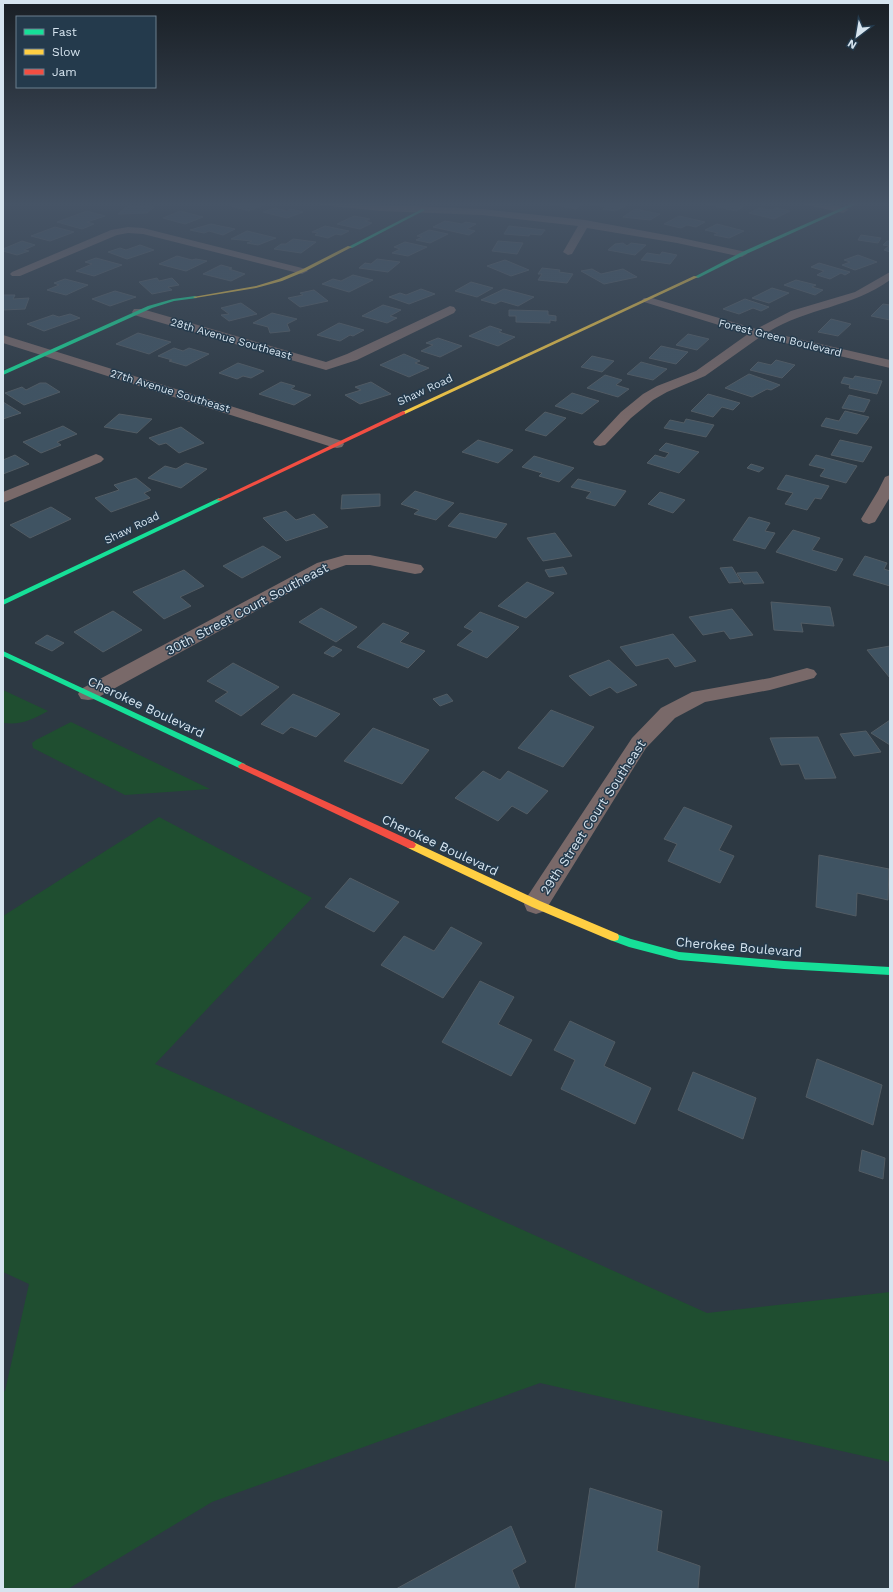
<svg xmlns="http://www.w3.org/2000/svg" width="893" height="1592" viewBox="0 0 893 1592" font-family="'Work Sans',sans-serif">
<rect width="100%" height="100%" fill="#2d3943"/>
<g fill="#1f4e30">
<path d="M 3,690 L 48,711 C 31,720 23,725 3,723 Z"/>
<polygon points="71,722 210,789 125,795 33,748 32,743 36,740"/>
<polygon points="159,817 312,898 155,1064 707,1313 890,1292 890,1462 540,1383 212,1502 68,1589 3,1589 3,1392 5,1391 29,1284 3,1272 3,916"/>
</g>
<g fill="#3f5362" stroke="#525c64">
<polygon points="238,202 255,202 264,205 248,211 229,205"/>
<polygon points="553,202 583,202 576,209 551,204"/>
<polygon points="593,202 614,202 627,205 615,211 603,209 606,207 590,204"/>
<polygon points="710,202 736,202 739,203 734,205 743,207 736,211 706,204"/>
<polygon points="128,206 154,207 147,213 118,214"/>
<polygon points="275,208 287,211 291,209 303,212 287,218 263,212"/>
<polygon points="760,208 771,210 776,208 790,211 774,219 749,213"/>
<polygon points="635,209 660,214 650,220 623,217"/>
<polygon points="87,211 105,216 87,222 94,224 82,229 57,222"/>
<polygon points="180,211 203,217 185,224 163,218"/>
<polygon points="354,216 370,219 365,221 372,223 360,229 337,224"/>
<polygon points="679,216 705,222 696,227 687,225 681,228 664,224"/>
<polygon points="445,221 462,224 466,222 476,224 467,229 475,231 469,235 433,227"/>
<polygon points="211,224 235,229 223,235 209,231 204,233 190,230"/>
<polygon points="717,224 744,231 729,238 714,235 718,233 705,230"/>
<polygon points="325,226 349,231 341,235 336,234 328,238 315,235 318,233 312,232"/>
<polygon points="509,226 545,230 541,235 530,234 529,236 504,234"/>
<polygon points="55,227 74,232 50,241 31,236"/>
<polygon points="429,230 448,234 430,243 416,240 422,237 417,236"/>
<polygon points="247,231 276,238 258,245 247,243 252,241 231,239"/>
<polygon points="861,235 881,238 878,243 858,240"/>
<polygon points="293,239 316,242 301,253 274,249 281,244 286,244"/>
<polygon points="22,241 35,245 24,250 29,251 17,255 3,251 3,249"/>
<polygon points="498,241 523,243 517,254 492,251"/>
<polygon points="887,241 890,241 890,252 884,250 889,246 883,245"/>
<polygon points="405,242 427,247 408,256 392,253 400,249 394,247"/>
<polygon points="623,243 627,246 631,243 646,245 635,255 608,250 615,244"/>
<polygon points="140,245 154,250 127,259 108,252 120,248 126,250"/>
<polygon points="662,252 677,255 670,264 641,260 647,253 660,255"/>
<polygon points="858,255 877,262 855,270 842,265 850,262 844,260"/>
<polygon points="177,256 192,260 196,259 207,261 186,271 159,264"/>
<polygon points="96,258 122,265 94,276 76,271 92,264 85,262"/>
<polygon points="377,259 400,262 388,272 359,268 365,263 371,264"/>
<polygon points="505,260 529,270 511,276 487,266"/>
<polygon points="819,263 850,272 845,275 841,273 830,279 817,275 824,271 811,267"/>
<polygon points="221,265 232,268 229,269 245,274 231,281 203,274"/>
<polygon points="542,268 560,270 559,272 573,274 567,283 538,280 542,274 538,274"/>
<polygon points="592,269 601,274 623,269 637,277 604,284 581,271"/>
<polygon points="353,275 373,280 349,292 322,284 333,279 341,281"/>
<polygon points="157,278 159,281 172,278 179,285 168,287 172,290 152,294 139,282"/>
<polygon points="65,279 88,285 66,295 47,290 59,285 54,283"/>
<polygon points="796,280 816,285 812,287 823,290 815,295 784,285"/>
<polygon points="471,282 493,288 477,297 455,291"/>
<polygon points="772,288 789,293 769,303 752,298"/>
<polygon points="421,289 435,294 409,304 389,297 400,293 406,295"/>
<polygon points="504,289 534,297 518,306 501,301 495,304 481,300"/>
<polygon points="314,290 328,301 300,307 288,298 303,295 300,293"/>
<polygon points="115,291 136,297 110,306 92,299"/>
<polygon points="3,295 15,295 13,299 29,298 25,309 3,310"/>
<polygon points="745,299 769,307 761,311 753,308 739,314 723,309"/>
<polygon points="241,303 257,314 229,321 221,315 229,314 221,308"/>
<polygon points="883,304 890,305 890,320 871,316"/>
<polygon points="383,305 401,310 390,316 397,318 387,323 362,316"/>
<polygon points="509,310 548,311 548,315 556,316 556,321 550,320 550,323 516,322 516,316 509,316"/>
<polygon points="272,313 297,319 287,324 290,331 270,333 268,327 253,323"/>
<polygon points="70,314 80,318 44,331 27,324 53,315 59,317"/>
<polygon points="831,319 851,324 838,336 818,332"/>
<polygon points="339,323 364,330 353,336 350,335 340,341 317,335"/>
<polygon points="490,326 502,330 499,332 515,337 498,346 469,336"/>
<polygon points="138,333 171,342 149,354 116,344"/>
<polygon points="688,334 709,339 697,350 676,345"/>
<polygon points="438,338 462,346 440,357 421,351 433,345 426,343"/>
<polygon points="661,346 688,352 676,364 649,358"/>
<polygon points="174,348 183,351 189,348 209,354 186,366 169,361 172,360 158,356"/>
<polygon points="404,354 420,361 415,363 429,368 409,377 380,365"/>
<polygon points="592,356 614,361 602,372 581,367"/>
<polygon points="776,360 795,365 782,378 750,370 758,362 771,365"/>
<polygon points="641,362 667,369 653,380 627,374"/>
<polygon points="238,363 264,371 251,378 243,376 237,379 219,373"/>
<polygon points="749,374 780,385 771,390 767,389 752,397 725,388"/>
<polygon points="605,375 622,380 616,385 629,389 618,397 587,388"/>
<polygon points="855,376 882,381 877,394 849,388 850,385 841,383 844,377 853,379"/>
<polygon points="281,382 295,386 291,389 311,395 294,405 259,394"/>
<polygon points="371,382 391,394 360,404 345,395 361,390 355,387"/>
<polygon points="40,383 46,383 60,392 24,405 5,393 22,387 26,390"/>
<polygon points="572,393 599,401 582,414 555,406"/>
<polygon points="708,394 740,403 733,410 722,407 713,417 691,411"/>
<polygon points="849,395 870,400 864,412 842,408"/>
<polygon points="3,402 21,413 3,419"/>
<polygon points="845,411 869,417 857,434 821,426 826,418 839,421"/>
<polygon points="545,412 566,418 546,436 525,430"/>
<polygon points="119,414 152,419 137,433 104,427"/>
<polygon points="686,419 714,425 706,437 664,428 670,420 684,423"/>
<polygon points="63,426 77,434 57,442 61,445 41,453 23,442"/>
<polygon points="181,427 204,443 179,453 166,443 159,445 149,438"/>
<polygon points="478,440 513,450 498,463 462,452"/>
<polygon points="840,440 872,447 863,462 831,455"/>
<polygon points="666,443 699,452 679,473 647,463 655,455 665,458 669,453 659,450"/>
<polygon points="15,455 29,464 3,474 3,460"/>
<polygon points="816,455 857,466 846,483 820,476 825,469 809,465"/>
<polygon points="534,456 574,468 559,482 539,476 542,473 522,467"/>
<polygon points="186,463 207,469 181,488 148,478 165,466 176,469"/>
<polygon points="751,464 764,468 759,472 747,468"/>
<polygon points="786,475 829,486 821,499 815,498 807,510 785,504 793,493 777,489"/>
<polygon points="136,478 151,490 144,493 150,498 111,512 95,498 119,490 114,485"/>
<polygon points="578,479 626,491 615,506 586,498 591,492 571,487"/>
<polygon points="415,491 454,503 436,520 414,514 419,510 401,504"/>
<polygon points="660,492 685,500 673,513 648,504"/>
<polygon points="380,494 380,506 341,509 342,495"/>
<polygon points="51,507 71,519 30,538 10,525"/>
<polygon points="286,511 296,520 314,514 328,527 286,541 263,518"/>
<polygon points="460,513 507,524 496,538 448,526"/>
<polygon points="749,517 770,523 765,531 775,533 765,549 733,540"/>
<polygon points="793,530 820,538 812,550 843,559 836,571 776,552"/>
<polygon points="555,533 572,556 543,561 527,538"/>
<polygon points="263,546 281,557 242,578 223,566"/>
<polygon points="865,556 887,563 884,569 890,571 890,586 853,575"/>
<polygon points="563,567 567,574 549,577 545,570"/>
<polygon points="732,567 741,582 729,583 720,568"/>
<polygon points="184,570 204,586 180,597 191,606 164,619 133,592"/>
<polygon points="757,572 764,583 744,584 737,573"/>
<polygon points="527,582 554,593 526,618 498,606"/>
<polygon points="771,602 830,607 834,626 801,623 803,632 774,630"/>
<polygon points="321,608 357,627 336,642 299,622"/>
<polygon points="732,609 753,635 730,639 724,631 703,635 689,617"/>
<polygon points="113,611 142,630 103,652 74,632"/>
<polygon points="480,612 519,627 487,658 457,645 473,631 464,627"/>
<polygon points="383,623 409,633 400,642 425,651 408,668 357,647"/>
<polygon points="673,634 696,661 675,667 668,658 636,666 620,647"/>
<polygon points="47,635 64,643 52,651 35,643"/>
<polygon points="333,646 342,650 333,657 324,653"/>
<polygon points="890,646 890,678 867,650"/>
<polygon points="609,660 637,685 617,693 610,687 590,696 569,676"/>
<polygon points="233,663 279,687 241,716 215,701 228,692 207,681"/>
<polygon points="293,694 340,714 316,737 291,727 283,734 261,724"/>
<polygon points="447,694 453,701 440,706 433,699"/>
<polygon points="551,710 594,727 563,767 518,748"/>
<polygon points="890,720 890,745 871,733"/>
<polygon points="373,728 429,750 402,784 344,761"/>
<polygon points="866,731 881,752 854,756 840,734"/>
<polygon points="818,737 836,778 805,779 799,764 781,765 770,738"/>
<polygon points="483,771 500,780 508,771 548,791 527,814 512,806 498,821 455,798"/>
<polygon points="684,807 732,826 719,850 734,856 720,883 668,861 677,844 664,839"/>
<polygon points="819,855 889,869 888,900 857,893 856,916 816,907"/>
<polygon points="350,878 399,902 374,932 325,907"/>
<polygon points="451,927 482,943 443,998 381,965 404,936 434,951"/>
<polygon points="480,981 514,997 498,1024 532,1040 511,1076 442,1042"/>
<polygon points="570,1021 615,1042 604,1066 651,1088 635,1124 561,1089 575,1060 554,1050"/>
<polygon points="817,1059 882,1085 873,1125 806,1097"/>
<polygon points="693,1072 756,1098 743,1139 678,1110"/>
<polygon points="862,1150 885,1158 883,1179 859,1171"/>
<polygon points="590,1488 662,1511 657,1551 700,1566 698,1589 575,1589"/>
<polygon points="511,1526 526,1562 512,1570 520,1589 396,1589"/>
</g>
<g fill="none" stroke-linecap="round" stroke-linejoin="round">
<g fill="#796969" fill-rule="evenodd">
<polygon points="316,202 482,209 585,220 677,237 746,252 747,254 742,257 677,243 587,228 572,254 568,255 563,252 578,226 482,215 381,211 321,205"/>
<polygon points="801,202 820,202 847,208 848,210 843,213 803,204"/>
<polygon points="128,227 143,228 306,269 308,271 302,274 143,234 128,233 117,235 20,276 12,276 10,274 12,272 111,230"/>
<path d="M 890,272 L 890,280 C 853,307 807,308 768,332 L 890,360 L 890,368 L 760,337 L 705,376 L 667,392 L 653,400 L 631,418 L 605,445 L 600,446 L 595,445 L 593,442 L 621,412 L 643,394 L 657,386 L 696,371 L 748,334 L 644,302 L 642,300 L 644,298 L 652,298 L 756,329 L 791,311 L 855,292 Z"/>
<polygon points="450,306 454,307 456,310 454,313 357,360 326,370 134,315 132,312 134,309 142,309 326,362 347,354"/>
<polygon points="3,335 342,441 344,444 342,447 337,448 332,447 3,343"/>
<polygon points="96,454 101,456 104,459 101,462 3,503 3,492"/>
<polygon points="890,475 890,497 875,522 869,524 863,522 861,519 878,491 885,477"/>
<polygon points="345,555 370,555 421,565 424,569 421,573 415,574 370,565 346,565 329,571 95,699 88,700 81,699 78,694 81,689 317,563"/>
<polygon points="807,668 814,670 817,674 814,678 770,690 705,702 675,718 646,748 545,911 536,914 527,911 524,904 527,897 632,738 661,708 692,692 770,678"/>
</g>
<g fill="#16e098" fill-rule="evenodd">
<polygon points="855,202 861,202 744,255 698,278 694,277 740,253"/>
<polygon points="422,209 425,210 352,248 348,247"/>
<polygon points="195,296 197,297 197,298 174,301 152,308 3,375 3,371 148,306 173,299"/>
<polygon points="219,498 222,500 221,501 3,605 3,600"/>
<polygon points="3,651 245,764 246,766 242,769 239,768 3,656"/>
<polygon points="614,933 631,939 679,952 784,961 890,967 890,975 784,969 679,960 629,947 610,940 609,937 610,934"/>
</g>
<g fill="#ffcf43" fill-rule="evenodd">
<polygon points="348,246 352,247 306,271 282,281 256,288 195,298 193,297 256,286 279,279 303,269"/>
<polygon points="694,276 698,277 405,414 400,413"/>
<polygon points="411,841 540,901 618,934 619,937 618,940 614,941 610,940 532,907 408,848 406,845 408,842"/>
</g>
<g fill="#f24e42" fill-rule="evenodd">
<polygon points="403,411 405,412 405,414 221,501 216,500"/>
<polygon points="242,763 414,842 416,845 414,848 408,848 239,768 238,766"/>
</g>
</g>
<linearGradient id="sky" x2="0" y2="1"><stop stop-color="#191f25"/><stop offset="0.48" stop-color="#465466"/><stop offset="1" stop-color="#465466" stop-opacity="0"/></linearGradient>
<rect width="893" height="425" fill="url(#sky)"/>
<g text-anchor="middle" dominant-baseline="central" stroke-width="3" stroke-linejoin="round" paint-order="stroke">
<g font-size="11" fill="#d6e4ef" stroke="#243a4c">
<text transform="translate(780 338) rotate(14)">Forest Green Boulevard</text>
<text transform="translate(231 339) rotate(16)">28th Avenue Southeast</text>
<text transform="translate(425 390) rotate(-25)">Shaw Road</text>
<text transform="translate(170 391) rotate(17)">27th Avenue Southeast</text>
<text transform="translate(132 528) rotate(-26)">Shaw Road</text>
</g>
<g font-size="13" fill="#d6e4ef" stroke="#243a4c">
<text transform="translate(247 609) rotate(-28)">30th Street Court Southeast</text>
<text transform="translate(146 707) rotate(25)">Cherokee Boulevard</text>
<text transform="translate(593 817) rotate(-57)">29th Street Court Southeast</text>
<text transform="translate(440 845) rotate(25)">Cherokee Boulevard</text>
<text transform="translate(739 947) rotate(5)">Cherokee Boulevard</text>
</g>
</g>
<rect width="893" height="1592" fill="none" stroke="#d6e4ef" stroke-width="8"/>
<rect x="16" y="16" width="140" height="72" fill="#243a4c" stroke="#6b7e8d"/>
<rect x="24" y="29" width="20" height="6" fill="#16e098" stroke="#6b7e8d"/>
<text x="52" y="36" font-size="12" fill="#d6e4ef">Fast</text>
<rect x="24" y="49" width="20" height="6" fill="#ffcf43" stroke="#6b7e8d"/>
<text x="52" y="56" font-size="12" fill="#d6e4ef">Slow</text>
<rect x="24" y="69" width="20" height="6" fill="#f24e42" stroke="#6b7e8d"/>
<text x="52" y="76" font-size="12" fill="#d6e4ef">Jam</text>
<g transform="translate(857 36) rotate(211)" stroke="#243a4c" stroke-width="3" paint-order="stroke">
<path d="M0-3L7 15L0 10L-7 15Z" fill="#d6e4ef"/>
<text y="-6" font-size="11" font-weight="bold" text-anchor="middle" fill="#d6e4ef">N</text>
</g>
</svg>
